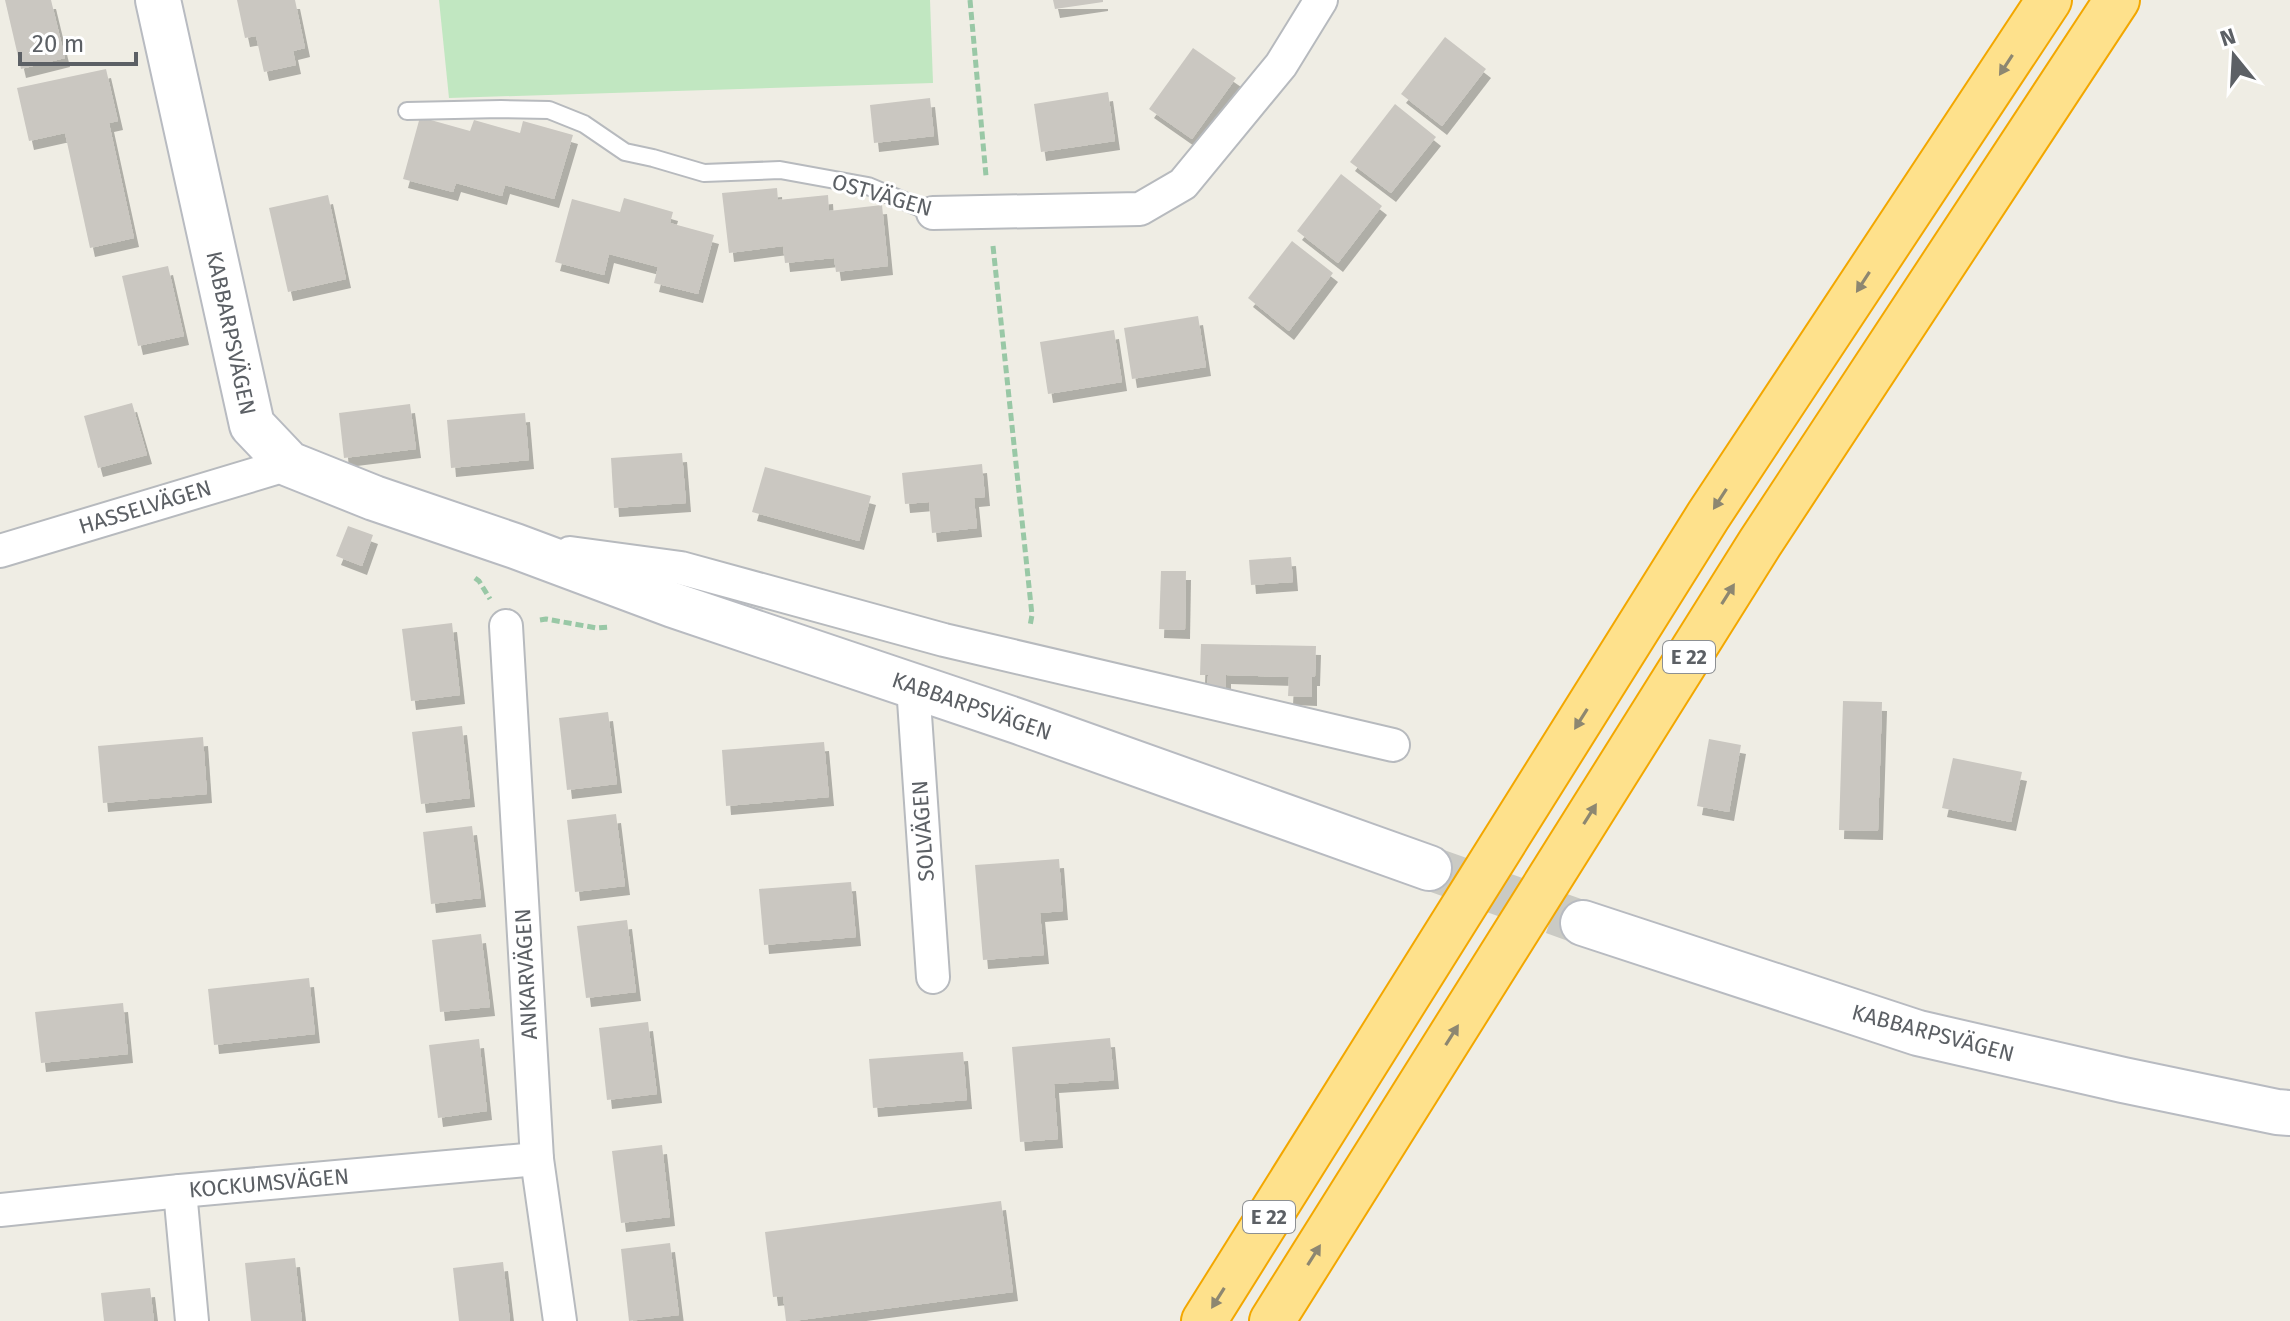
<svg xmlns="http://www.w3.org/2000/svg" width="2290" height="1321" viewBox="0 0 2290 1321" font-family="'Fira Sans',sans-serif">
<defs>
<filter id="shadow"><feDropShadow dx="5" dy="9" stdDeviation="0" flood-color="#0004"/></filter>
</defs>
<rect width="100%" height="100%" fill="#efede4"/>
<polygon fill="#c1e7c1" points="439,0 930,0 933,83 449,98"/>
<g fill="#cac7c1" filter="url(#shadow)">
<polygon points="5,0 51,0 65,58 21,69"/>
<polygon points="237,0 295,0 305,48 293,51 296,65 264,72 256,36 245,38"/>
<polygon points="1053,0 1103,0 1103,2 1055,9"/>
<polygon points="1445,37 1486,69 1442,126 1401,94"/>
<polygon points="1193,48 1236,78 1192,139 1149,109"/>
<polygon points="106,69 118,121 109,123 134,238 90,248 65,133 29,141 17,88"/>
<polygon points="1108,92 1115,141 1041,152 1034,104"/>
<polygon points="930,98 934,136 874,143 870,105"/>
<polygon points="1395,104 1436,137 1391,193 1350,162"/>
<polygon points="420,117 470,131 474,120 520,133 523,121 573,135 554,199 505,185 502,196 456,183 453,192 403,179"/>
<polygon points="1341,174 1382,206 1338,263 1297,231"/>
<polygon points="777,188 778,200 828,195 829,211 882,205 888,266 836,272 834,258 785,263 783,246 729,253 722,193"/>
<polygon points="328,195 346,279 288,292 269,208"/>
<polygon points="624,198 673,212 670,223 714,235 698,294 654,283 658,267 609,254 604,275 555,262 572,199 620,212"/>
<polygon points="1292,241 1333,273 1289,331 1248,298"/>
<polygon points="168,266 184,336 138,346 122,276"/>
<polygon points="1198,316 1206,367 1132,379 1124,328"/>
<polygon points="1114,330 1122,382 1048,394 1040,342"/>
<polygon points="132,403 147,455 98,468 84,416"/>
<polygon points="410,404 416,449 344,458 339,413"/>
<polygon points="525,413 529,460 451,468 447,420"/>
<polygon points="682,453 686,503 614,508 611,458"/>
<polygon points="982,464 985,497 974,498 977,528 932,533 929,502 905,504 902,473"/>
<polygon points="765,467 871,496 859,541 752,512"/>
<polygon points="348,526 373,535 362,566 336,556"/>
<polygon points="1291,557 1293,582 1251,585 1249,560"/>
<polygon points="1161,571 1186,571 1185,630 1159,629"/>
<polygon points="452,623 460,695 411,701 402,629"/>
<polygon points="1201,644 1316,646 1315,677 1312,677 1312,697 1288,696 1289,677 1226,675 1226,694 1207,693 1208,675 1200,675"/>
<polygon points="1843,701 1882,702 1878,831 1839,830"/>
<polygon points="608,712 617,784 567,790 559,718"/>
<polygon points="462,726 470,798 421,804 412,732"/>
<polygon points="203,737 207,794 103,803 98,746"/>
<polygon points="1709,739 1741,745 1729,812 1697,806"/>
<polygon points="824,742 829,797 726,806 722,750"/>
<polygon points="1953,758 2022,772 2011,822 1942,808"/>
<polygon points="616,814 625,886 575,892 567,820"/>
<polygon points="472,826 481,898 431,904 423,832"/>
<polygon points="1059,859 1063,911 1040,913 1044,955 983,960 975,865"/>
<polygon points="851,882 856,937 764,945 759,889"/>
<polygon points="627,920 636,992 586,998 577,926"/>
<polygon points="481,934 490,1007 440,1012 432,940"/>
<polygon points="309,978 315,1034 214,1045 208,989"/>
<polygon points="123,1003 128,1054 41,1063 35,1012"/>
<polygon points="648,1022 657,1094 607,1100 599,1028"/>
<polygon points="1110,1038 1114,1080 1054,1084 1058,1139 1020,1142 1012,1047"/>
<polygon points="479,1039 487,1111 438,1118 429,1045"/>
<polygon points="963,1052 967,1100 873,1108 869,1059"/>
<polygon points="662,1145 670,1217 621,1223 612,1151"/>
<polygon points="1001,1201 1013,1292 793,1321 786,1321 783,1296 773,1297 765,1232"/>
<polygon points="670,1243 679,1315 629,1321 621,1249"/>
<polygon points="295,1258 302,1321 251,1321 245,1263"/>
<polygon points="503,1262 510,1321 459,1321 453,1268"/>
<polygon points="150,1288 154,1321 104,1321 101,1293"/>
</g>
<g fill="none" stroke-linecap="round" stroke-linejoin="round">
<polyline stroke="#cacac4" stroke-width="44" stroke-dasharray="44 22" stroke-linecap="butt" points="1429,868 1583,923"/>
<defs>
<polyline id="lane" points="407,111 501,109 549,110 584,124 625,152 653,158 704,173 780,170 868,186 933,213"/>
<g id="street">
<polyline points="933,213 1140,209 1183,184 1281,65 1321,0"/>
<polyline points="0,551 289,464"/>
<polyline points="570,553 681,568 944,640 1393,745"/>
<polyline points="506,626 537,1159 560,1321"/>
<polyline points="913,686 933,977"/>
<polyline points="180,1191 192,1321"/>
<polyline points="0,1210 180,1191 537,1159"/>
</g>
<g id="secondary">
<polyline points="158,0 252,425 289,464 374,498 515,546 673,605 1020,722 1429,868"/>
<polyline points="1583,923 1918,1033 2123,1080 2277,1112 2290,1113"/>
</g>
<g id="highway">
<polyline points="1204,1321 1708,516 2049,0"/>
<polyline points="1272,1321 1760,543 2117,0"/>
</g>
</defs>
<use href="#lane" stroke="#b7babe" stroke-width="20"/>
<use href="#street" stroke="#b7babe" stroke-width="36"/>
<use href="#secondary" stroke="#b8bbc1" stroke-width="48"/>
<use href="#highway" stroke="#f3a700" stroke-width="48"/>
<g stroke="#99c8a6" stroke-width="5" stroke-dasharray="8 4" stroke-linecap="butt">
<polyline points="970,0 986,176"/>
<polyline points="993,246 1032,615 1030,626"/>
<polyline points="475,578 479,581 490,599"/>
<polyline points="540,620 546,619 597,628 609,627"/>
</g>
<use href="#lane" stroke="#fff" stroke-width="16"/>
<use href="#street" stroke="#fff" stroke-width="32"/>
<use href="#secondary" stroke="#fff" stroke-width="44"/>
<use href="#highway" stroke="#fee18c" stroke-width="44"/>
</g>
<defs><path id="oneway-solid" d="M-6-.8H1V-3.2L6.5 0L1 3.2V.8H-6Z" transform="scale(2)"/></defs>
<g fill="#8d8771">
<use href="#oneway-solid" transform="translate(2006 65) rotate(123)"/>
<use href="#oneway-solid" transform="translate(1863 282) rotate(123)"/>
<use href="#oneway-solid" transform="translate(1720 499) rotate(123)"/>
<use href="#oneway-solid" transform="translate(1728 594) rotate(-58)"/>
<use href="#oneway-solid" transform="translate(1581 719) rotate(122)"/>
<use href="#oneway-solid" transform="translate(1590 814) rotate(-58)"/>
<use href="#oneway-solid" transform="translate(1452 1035) rotate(-58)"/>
<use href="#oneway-solid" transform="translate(1314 1255) rotate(-58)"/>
<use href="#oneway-solid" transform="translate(1218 1298) rotate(122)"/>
</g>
<g text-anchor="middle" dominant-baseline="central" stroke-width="6" stroke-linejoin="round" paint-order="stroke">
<g fill="#fff" stroke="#8d9093" stroke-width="2">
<rect x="1663" y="641" width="52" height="32" rx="6"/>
<rect x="1243" y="1201" width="52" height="32" rx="6"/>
</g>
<g font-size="20" font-weight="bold" fill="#5c6065">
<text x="1689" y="657">E 22</text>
<text x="1269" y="1217">E 22</text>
</g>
<g font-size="22" fill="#5c6065" stroke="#fff">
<text transform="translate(882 195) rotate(16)">OSTVÄGEN</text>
<text transform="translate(231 333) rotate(78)">KABBARPSVÄGEN</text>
<text transform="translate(145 507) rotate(-17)">HASSELVÄGEN</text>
<text transform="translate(972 706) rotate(19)">KABBARPSVÄGEN</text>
<text transform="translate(923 831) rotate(-94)">SOLVÄGEN</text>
<text transform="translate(526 974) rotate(-93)">ANKARVÄGEN</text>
<text transform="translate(1933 1033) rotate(15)">KABBARPSVÄGEN</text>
<text transform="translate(269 1183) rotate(-5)">KOCKUMSVÄGEN</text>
</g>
</g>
<g transform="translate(2234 56) rotate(342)" stroke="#ffffff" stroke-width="6" paint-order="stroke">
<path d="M0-6L14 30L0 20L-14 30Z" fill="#5c6065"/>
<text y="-12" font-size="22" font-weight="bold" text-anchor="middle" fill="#5c6065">N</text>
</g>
<path d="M20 52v12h116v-12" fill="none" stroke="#5c6065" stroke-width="4"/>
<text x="32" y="52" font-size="24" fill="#5c6065" stroke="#ffffff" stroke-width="6" paint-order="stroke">20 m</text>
</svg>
